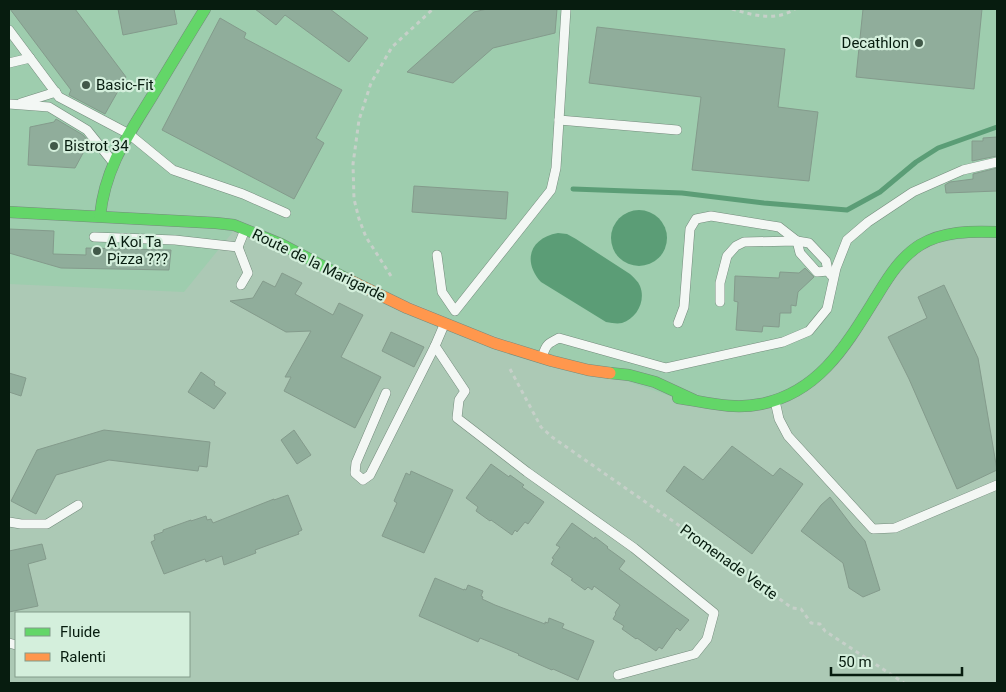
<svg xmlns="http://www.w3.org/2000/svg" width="1006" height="692" viewBox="0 0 1006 692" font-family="Roboto,sans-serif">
<rect width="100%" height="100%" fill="#acc9b5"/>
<polygon fill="#9ecdae" points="9,9 997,9 997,234 923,245 802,388 711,410 474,329 236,228 184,292 9,284"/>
<g fill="#5b9d76">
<circle cx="639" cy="238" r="28"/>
<path d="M 558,233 L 567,234 L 576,239 L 630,274 C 634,278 638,281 640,286 C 646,301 637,318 622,323 C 617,324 612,323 606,322 L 541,282 C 522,261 530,238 558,233 Z"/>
</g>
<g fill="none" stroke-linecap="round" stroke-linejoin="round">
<polyline stroke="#5b9d76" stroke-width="5" points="573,189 682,193 764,203 847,210 880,192 916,162 938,148 997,127"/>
</g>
<g fill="#90ad9b" stroke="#849b8c">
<polygon points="10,9 75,9 126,77 105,114 69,95 71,90"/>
<polygon points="118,9 174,9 177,24 123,35"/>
<polygon points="255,9 330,9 368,38 349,62 285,15 276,25"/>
<polygon points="487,9 557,9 555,33 493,48 453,83 407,72 474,12"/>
<polygon points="863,9 982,9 974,89 856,77"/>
<polygon points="220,18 246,33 244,38 342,90 316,138 324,143 294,199 162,130"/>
<polygon points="597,27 785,49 778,107 818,112 809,181 692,170 701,97 589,83"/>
<polygon points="56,119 83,135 89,142 75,168 28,165 30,127 54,122"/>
<polygon points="997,137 997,156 972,161 972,141 983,141 983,138"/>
<polygon points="997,168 997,191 946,193 945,185 950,182 973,179 973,174"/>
<polygon points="414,186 508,192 506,219 412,212"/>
<polygon points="9,229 54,231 53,254 86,255 86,248 171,250 169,270 61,268 9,253"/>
<polygon points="805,268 814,277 798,292 796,306 791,305 791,313 780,313 779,327 763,326 762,332 736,330 738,302 734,301 735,276 779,278 780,272 799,273"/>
<polygon points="282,273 302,283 295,294 333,315 339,303 363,315 341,357 381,377 355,428 284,391 291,377 285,377 311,331 286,332 230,301 253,298 263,281 275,287"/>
<polygon points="944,285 978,358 997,470 957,489 909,379 888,337 927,318 918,297"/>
<polygon points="391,332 424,347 414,367 382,351"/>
<polygon points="201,372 215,382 214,385 226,393 214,409 188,392"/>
<polygon points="9,373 26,378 21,396 9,392"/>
<polygon points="104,430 210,442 207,467 199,466 198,471 109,460 56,475 36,514 11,501 37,450"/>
<polygon points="294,430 311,455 297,464 281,440"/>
<polygon points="732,446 773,476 780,468 803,484 752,554 666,491 684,466 703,480"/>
<polygon points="491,464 509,477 510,475 524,485 522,487 544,502 528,524 525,522 517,532 515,530 512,535 491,520 490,521 476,511 478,507 466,498"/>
<polygon points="411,471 453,490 424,553 382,536 397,503 394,501 406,473 410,475"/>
<polygon points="288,495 302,530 298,532 299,534 255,550 256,553 224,565 222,556 206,562 205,559 164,574 151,542 155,540 154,535 163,532 163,530 191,520 191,521 206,516 207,520 211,519 213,523 274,499 274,500"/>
<polygon points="830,497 852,526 865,541 880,590 863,597 849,588 843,563 801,531 821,505"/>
<polygon points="572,523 594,539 595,537 608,547 607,548 625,561 619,569 672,608 689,620 680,631 677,628 662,649 659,647 656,651 637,638 636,639 622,629 624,626 613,619 616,614 615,613 620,605 594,586 592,590 588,587 585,590 571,580 573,579 551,564 554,559 552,558 560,547 556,545"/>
<polygon points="42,544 46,559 28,564 38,606 9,612 9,551"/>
<polygon points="435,578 464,590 464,589 466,590 468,585 483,591 481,596 483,597 482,599 495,605 545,624 545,622 548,623 549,618 564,624 562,628 594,641 578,680 553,669 552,670 518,655 519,654 495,644 480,638 478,642 419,616"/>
</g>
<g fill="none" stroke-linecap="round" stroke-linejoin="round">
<defs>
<g id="lane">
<polyline points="9,30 59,97 129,134 173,170 243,194 286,213"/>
<polyline points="9,63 30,58"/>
<polyline points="21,103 56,92"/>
<polyline points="9,104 49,107 87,130 112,161"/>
<polyline points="559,120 677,130"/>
<polyline points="94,237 175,240 238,247 244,232"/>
<polyline points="238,247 248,273 241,285"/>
<polyline points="437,255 442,292 455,311 551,190 556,168 566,9"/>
<polyline points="720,302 720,283 727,256 736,246 744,242 797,241 809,243 826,261 828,271 831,275"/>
<polyline points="678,323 684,307 690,229 696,219 711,216 779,227 797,241 800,253 817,272 828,271"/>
<polyline points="435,346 465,391 459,400 457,418 527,472 634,548 714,613 707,639 695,654 618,675"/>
<path d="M 543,355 C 546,344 549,343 559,338 L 666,368 L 783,342 L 809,331 L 827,309 L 836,268 L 847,240 L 868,222 L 913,192 L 963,170 L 997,162"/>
<polyline points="386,393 356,463 355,473 363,480 370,475 435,346 444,325"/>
<polyline points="775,401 779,419 788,436 873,529 895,528 997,485"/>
<polyline points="9,522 21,524 47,524 78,505"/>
<polyline points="9,643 16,645"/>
</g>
<g id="fast">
<polyline points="9,212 216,223 234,225 281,244 347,279"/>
<path d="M 100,216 C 105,168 127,137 151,98 C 169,68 187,38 205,9"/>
<polyline points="610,373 629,375 655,382 694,400"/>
<path d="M 678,398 C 706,402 732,410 761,404 C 821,392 848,342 878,294 C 889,276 901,257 920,245 C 943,231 971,231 997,232"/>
</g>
<polyline id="slow" points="347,279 407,308 494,343 552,361 588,370 610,373"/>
</defs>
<use href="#lane" stroke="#748b7c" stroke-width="10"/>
<use href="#fast" stroke="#748b7c" stroke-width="12"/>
<use href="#slow" stroke="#748b7c" stroke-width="12"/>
<g stroke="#c6d0c9" stroke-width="3" stroke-dasharray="4 4" stroke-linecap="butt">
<path d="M 732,9 C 753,15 775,22 795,9"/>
<polyline points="391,276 366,237 359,219 354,199 353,164 359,120 371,83 392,47 433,9"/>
<polyline points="510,369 541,427 552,437 680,526 792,608 801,609 811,623 820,624 825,631 904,683"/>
</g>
<use href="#lane" stroke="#f3f7f4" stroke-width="9"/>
<use href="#fast" stroke="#63d668" stroke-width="11"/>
<use href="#slow" stroke="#ff974d" stroke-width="11"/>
</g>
<g fill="#415949" stroke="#d4efdc" stroke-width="2">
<circle cx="919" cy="43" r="5"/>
<circle cx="86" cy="85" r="5"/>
<circle cx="54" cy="146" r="5"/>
<circle cx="97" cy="251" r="5"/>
</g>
<g text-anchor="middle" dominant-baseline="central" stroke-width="4.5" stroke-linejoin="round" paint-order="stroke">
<g font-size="15" fill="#071c0f" stroke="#d4efdc" text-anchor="start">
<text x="909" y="43" text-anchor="end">Decathlon</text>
<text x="96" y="85">Basic-Fit</text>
<text x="64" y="146">Bistrot 34</text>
<text x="107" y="242">A Koi Ta<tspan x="107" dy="17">Pizza ???</tspan></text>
</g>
<g font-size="15" fill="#071c0f" stroke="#d4efdc">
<text transform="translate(319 265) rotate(26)">Route de la Marigarde</text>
<text transform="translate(729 562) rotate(36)">Promenade Verte</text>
</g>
</g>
<rect width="1006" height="692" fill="none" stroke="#071c0f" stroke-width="20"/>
<rect x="15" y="612" width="175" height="65" fill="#d4efdc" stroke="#829b8a"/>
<rect x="25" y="628" width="25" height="8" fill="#63d668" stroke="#829b8a"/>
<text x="60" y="637" font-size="15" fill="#071c0f">Fluide</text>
<rect x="25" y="653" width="25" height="8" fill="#ff974d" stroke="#829b8a"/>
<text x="60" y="662" font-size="15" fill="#071c0f">Ralenti</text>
<path d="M831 667v8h131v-8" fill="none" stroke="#071c0f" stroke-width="2.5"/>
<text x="838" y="667" font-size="15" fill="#071c0f" stroke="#d4efdc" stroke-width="4" paint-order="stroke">50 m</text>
</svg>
